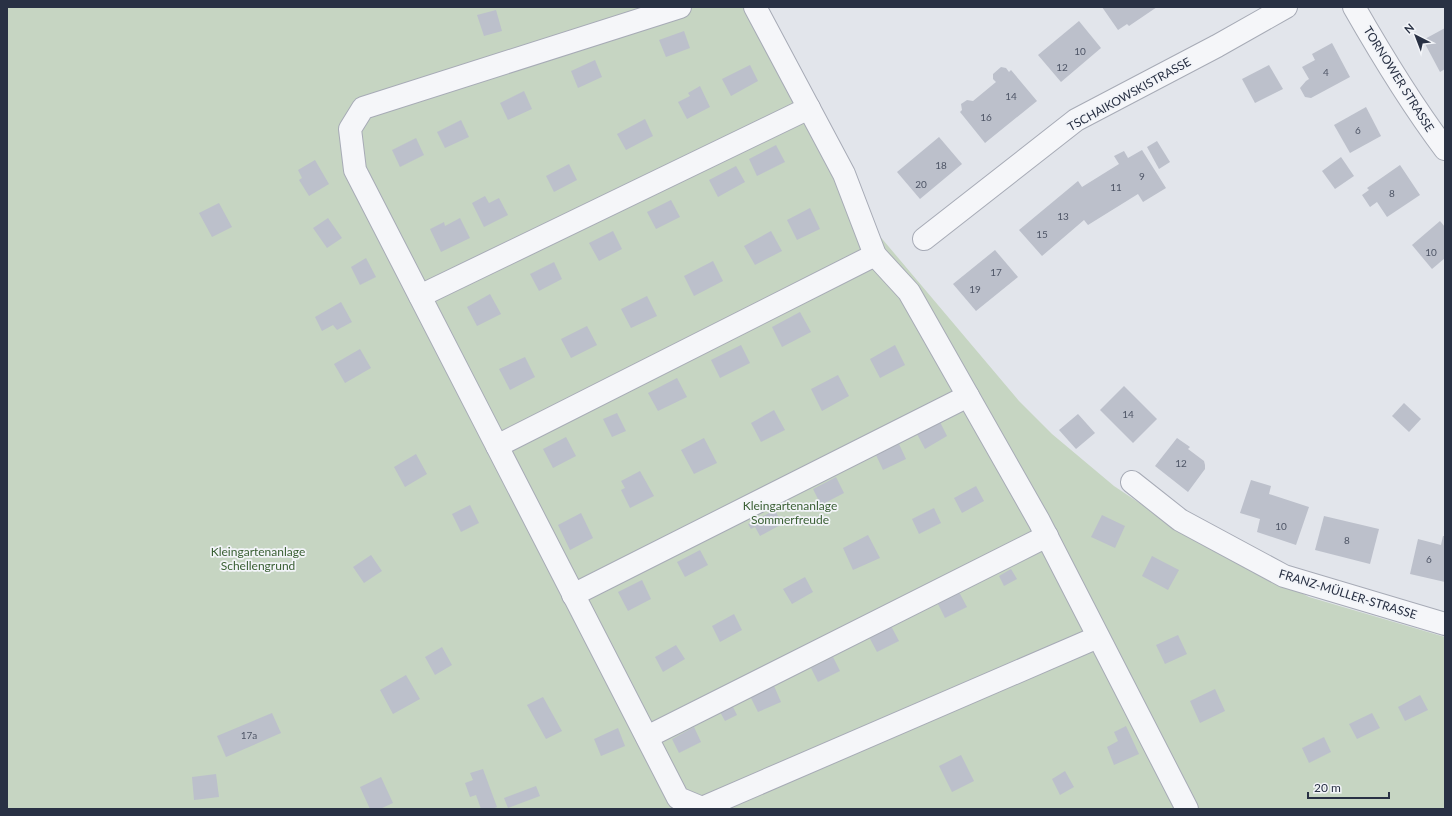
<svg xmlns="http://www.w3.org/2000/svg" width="1452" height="816" viewBox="0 0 1452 816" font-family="Lato,sans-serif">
<rect width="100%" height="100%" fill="#e2e5eb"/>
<polygon fill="#c6d5c2" points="7,7 765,7 878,234 1019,401 1052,434 1114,486 1183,532 1309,597 1445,637 1445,809 7,809"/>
<g fill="#bcc0cb">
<polygon points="1102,7 1157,7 1129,26 1127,24 1118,30"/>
<polygon points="496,10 502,31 484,36 477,15"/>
<polygon points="1079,21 1101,48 1061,82 1038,55"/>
<polygon points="1445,28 1445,69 1440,72 1423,40"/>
<polygon points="684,31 690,48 666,57 659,40"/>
<polygon points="1332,43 1350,77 1311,98 1305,97 1300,88 1306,81 1309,79 1302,67 1315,60 1312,54"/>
<polygon points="595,60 602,77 578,88 571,71"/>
<polygon points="750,65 758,81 731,96 722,79"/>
<polygon points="1269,65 1283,89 1255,103 1242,79"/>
<polygon points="1001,67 1006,68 1009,72 1011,70 1037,101 985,143 960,112 962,110 961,104 967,100 973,101 996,82 993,79 993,74"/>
<polygon points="700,86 710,107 687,119 678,102 690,96 688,93"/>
<polygon points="524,91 532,109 508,120 500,103"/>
<polygon points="1366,107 1381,136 1350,153 1334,125"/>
<polygon points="645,119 653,136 626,150 617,134"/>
<polygon points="461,120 469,137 445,148 437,132"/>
<polygon points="939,137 962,164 920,199 897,172"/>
<polygon points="416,138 424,155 400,167 392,150"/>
<polygon points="1157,141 1170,162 1159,169 1147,147"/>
<polygon points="776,145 785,162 757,176 749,159"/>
<polygon points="1142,150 1166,188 1143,202 1138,194 1088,225 1084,220 1042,256 1019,230 1078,181 1082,187 1119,164 1114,156 1124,151 1128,158"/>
<polygon points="1341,157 1354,176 1335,189 1322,171"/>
<polygon points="315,160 329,184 309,196 299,180 302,178 298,170"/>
<polygon points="569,164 577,180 554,192 546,176"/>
<polygon points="1400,165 1420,195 1387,217 1377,202 1370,207 1362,195 1369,190 1367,188"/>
<polygon points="736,166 745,182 718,197 709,180"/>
<polygon points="485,196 489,203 499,198 508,215 484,227 472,203"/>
<polygon points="671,200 680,217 656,229 647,212"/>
<polygon points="219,203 232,227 212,237 199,213"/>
<polygon points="810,208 820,229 797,240 787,220"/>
<polygon points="328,218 342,238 327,248 313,228"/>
<polygon points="460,218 470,238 441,252 430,229 444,222 445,226"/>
<polygon points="1440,221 1445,227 1445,258 1432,269 1412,245"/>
<polygon points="613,231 622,249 599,261 589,243"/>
<polygon points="771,231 782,251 755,265 744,246"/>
<polygon points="995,250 1018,277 976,311 953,284"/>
<polygon points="366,258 376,277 360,285 351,267"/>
<polygon points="713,261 723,281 694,296 684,276"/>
<polygon points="554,262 562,279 539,291 530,274"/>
<polygon points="490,294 501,314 477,326 467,307"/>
<polygon points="647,296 657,316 631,328 621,309"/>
<polygon points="341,302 352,322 337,330 333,325 322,331 315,317"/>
<polygon points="800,312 811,332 782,347 772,327"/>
<polygon points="587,326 597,345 571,358 561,339"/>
<polygon points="741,345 750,363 720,378 711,360"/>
<polygon points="895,345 905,365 880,378 870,359"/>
<polygon points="360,349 371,368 345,383 334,364"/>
<polygon points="525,357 535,377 510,390 499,369"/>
<polygon points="838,375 849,396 822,411 811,389"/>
<polygon points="677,378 687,397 658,411 648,393"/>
<polygon points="1124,386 1157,419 1133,443 1100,410"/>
<polygon points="1404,403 1421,419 1409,432 1392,416"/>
<polygon points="774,410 785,430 761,442 751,423"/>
<polygon points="617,413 626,431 612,437 603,419"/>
<polygon points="1078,414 1095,433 1076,449 1059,430"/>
<polygon points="940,422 947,436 925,449 917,434"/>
<polygon points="566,437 576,456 553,468 543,449"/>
<polygon points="704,438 717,463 694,474 681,450"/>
<polygon points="1177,438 1190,447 1188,449 1204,461 1205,465 1205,469 1188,492 1155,466"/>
<polygon points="899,444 906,459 883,470 876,455"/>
<polygon points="416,454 427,474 405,487 394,467"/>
<polygon points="640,471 654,496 630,508 621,490 625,488 621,481"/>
<polygon points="836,477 844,493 821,505 813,489"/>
<polygon points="1251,480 1271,486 1269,494 1309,507 1296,545 1257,532 1260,519 1240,513"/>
<polygon points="976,486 984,501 962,513 954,498"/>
<polygon points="470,505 479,523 461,532 452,514"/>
<polygon points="934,508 941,523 919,534 912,519"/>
<polygon points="775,510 782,524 760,536 755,527 751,529 748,524"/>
<polygon points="581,513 593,538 570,550 558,525"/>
<polygon points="1102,515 1125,526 1115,548 1091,537"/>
<polygon points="1324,516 1379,529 1370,564 1315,550"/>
<polygon points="868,535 880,558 853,570 843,548"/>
<polygon points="1443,536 1445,536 1445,582 1410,574 1418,539 1441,545"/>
<polygon points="700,550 708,565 685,577 677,562"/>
<polygon points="371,555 382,571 364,583 353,567"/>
<polygon points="1152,556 1179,570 1168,590 1142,576"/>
<polygon points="1011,569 1017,579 1004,586 999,576"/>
<polygon points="805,577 813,592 792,604 783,589"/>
<polygon points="642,580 651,599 628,611 618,592"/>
<polygon points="959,592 967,607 945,618 936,600"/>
<polygon points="734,614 742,630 720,642 712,626"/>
<polygon points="891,626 899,641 877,652 869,637"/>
<polygon points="1178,635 1187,654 1165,664 1156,645"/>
<polygon points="676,645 685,659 663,672 655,657"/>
<polygon points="442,647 452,665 435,675 425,657"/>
<polygon points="833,657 840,671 818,682 811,668"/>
<polygon points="406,675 420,699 393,714 380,690"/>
<polygon points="774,686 781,702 758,712 750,696"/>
<polygon points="1215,689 1225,711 1200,723 1190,701"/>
<polygon points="1420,695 1428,710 1405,721 1398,707"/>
<polygon points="543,697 562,731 546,739 527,705"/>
<polygon points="732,705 737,715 725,721 720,712"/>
<polygon points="272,713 281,733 226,757 217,736"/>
<polygon points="1372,713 1380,728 1357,739 1349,724"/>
<polygon points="1126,726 1139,754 1114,765 1107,747 1118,741 1114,732"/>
<polygon points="694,727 701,742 679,753 672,739"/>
<polygon points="618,728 625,746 601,756 594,739"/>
<polygon points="1324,737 1331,752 1309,763 1302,748"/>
<polygon points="961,755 974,781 952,792 939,766"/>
<polygon points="483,769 497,807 492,809 481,809 476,795 470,797 465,783 473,780 470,773"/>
<polygon points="1065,771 1074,787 1060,795 1052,779"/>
<polygon points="216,774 219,797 194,800 192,777"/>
<polygon points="381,777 393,803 380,809 370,809 360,787"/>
<polygon points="536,786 540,796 508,808 504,798"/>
</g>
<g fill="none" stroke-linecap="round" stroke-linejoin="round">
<defs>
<g id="minor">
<polyline points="680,7 363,108 350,129 355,170 678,798 702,808 1098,637"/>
<polyline points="755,7 844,174 875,255 909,292 1039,521 1187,809"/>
<path d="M 1354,7 C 1382,56 1411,104 1445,149"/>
<polyline points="924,239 1076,120 1217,46 1286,7"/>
<polyline points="420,296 809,108"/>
<polyline points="497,446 875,255"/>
<polyline points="1132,482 1180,520 1284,576 1445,624"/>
<polyline points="573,595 968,396"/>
<polyline points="647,737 1047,536"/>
</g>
</defs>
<use href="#minor" stroke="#a7abb6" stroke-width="24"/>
<use href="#minor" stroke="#f5f6f9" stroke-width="22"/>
</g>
<g text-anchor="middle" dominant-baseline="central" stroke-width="3.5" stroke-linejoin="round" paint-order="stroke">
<g font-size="10" fill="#4e5566">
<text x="1080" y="51">10</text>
<text x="1062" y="67">12</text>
<text x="1326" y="72">4</text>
<text x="1011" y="96">14</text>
<text x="986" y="117">16</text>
<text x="1358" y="130">6</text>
<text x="941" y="165">18</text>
<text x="1142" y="176">9</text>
<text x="921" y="184">20</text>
<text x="1116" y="187">11</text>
<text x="1392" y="193">8</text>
<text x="1063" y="216">13</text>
<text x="1042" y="234">15</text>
<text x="1431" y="252">10</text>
<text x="996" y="272">17</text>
<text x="975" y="289">19</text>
<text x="1128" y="414">14</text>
<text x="1181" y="463">12</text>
<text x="1281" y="526">10</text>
<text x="1347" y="540">8</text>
<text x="1429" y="559">6</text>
<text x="249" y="735">17a</text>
</g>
<g font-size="12" fill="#293144" stroke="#f2f4f8">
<text transform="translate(1399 79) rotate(58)">TORNOWER STRASSE</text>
<text transform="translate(1129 94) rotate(-29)">TSCHAIKOWSKISTRASSE</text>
<text transform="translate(1348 594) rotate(17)">FRANZ-MÜLLER-STRASSE</text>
</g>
<g font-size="12" fill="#3b6035" stroke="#f2f4f8">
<text x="790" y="505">Kleingartenanlage<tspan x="790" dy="14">Sommerfreude</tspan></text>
<text x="258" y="551">Kleingartenanlage<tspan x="258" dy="14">Schellengrund</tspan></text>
</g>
</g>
<rect width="1452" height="816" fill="none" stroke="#293144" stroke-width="16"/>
<g transform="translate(1416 36) rotate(318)" stroke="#f2f4f8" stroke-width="3" paint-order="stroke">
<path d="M0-3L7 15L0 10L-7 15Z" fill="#293144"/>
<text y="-6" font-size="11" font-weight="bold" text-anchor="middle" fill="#293144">N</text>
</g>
<path d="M1308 792v6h81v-6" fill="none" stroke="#293144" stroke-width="2"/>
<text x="1314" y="792" font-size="12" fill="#293144" stroke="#f2f4f8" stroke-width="3" paint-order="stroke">20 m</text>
</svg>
